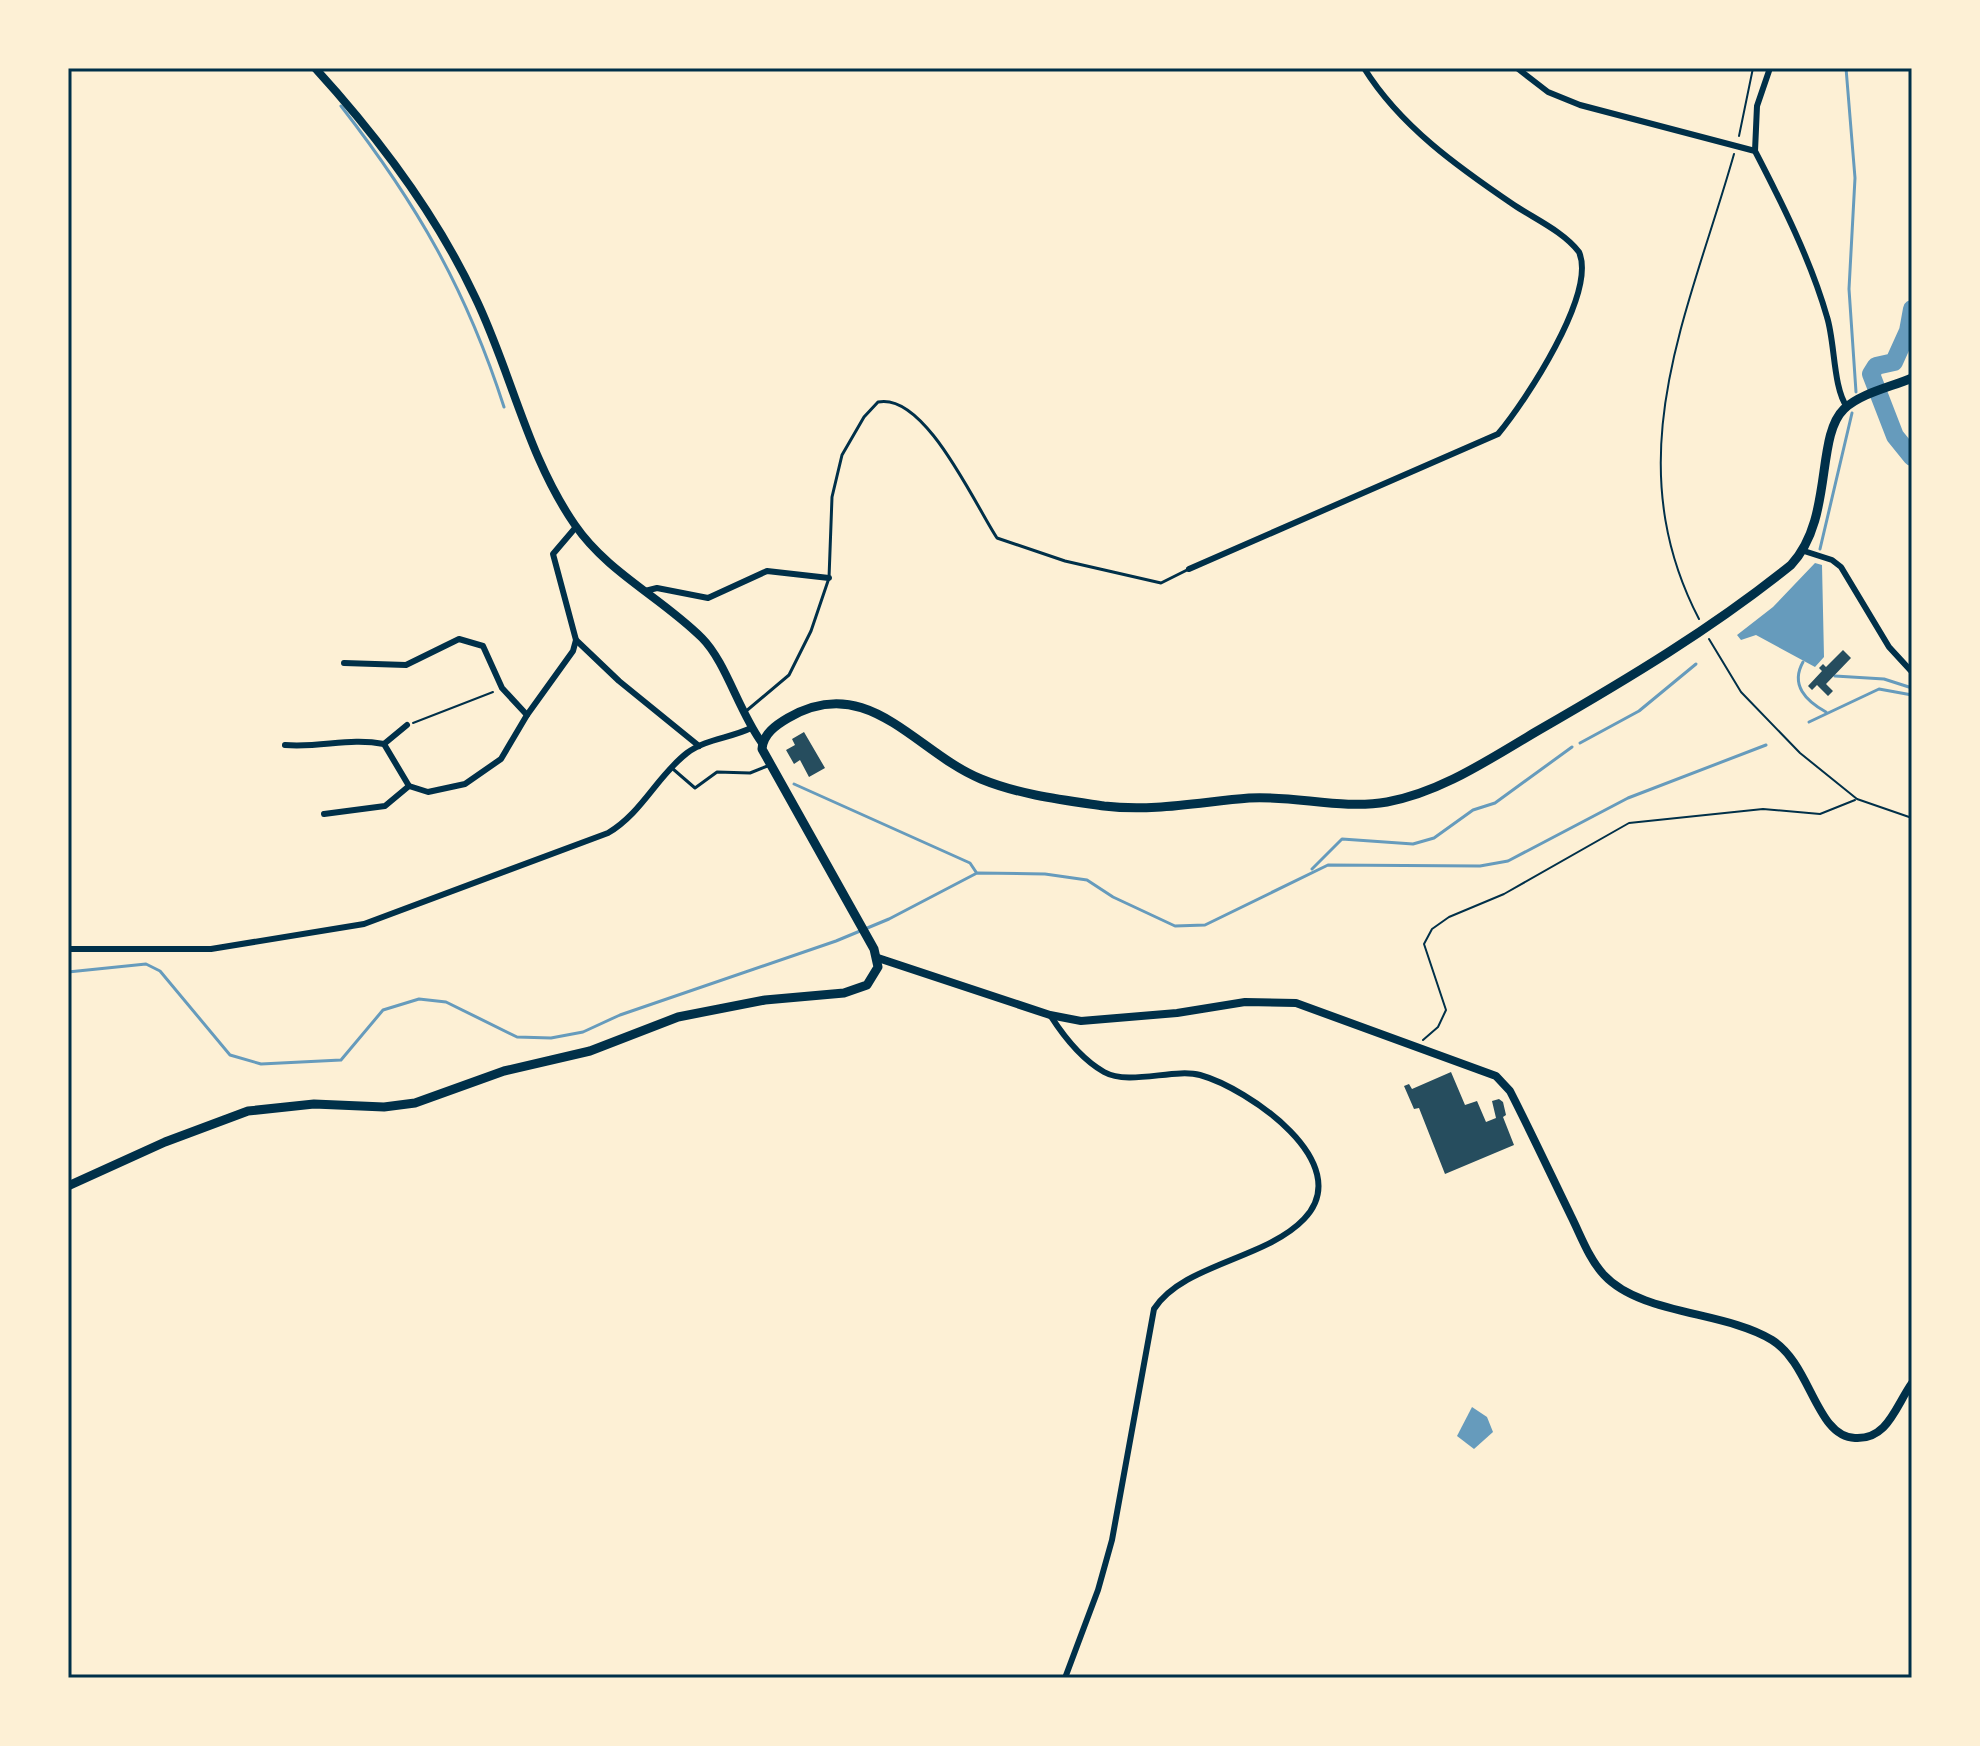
<svg xmlns="http://www.w3.org/2000/svg" width="1980" height="1746" viewBox="0 0 1980 1746" font-family="'Public Sans',sans-serif">
<rect width="100%" height="100%" fill="#fdf0d5"/>
<g fill="#669bbc">
<polygon points="1815,563 1822,565 1824,657 1815,667 1756,635 1741,640 1737,635 1773,607"/>
<polygon points="1472,1407 1487,1417 1493,1432 1474,1449 1457,1436"/>
</g>
<g fill="none" stroke-linecap="round" stroke-linejoin="round">
<g stroke="#669bbc" stroke-width="3">
<polyline points="1846,68 1855,178 1849,289 1856,392"/>
<path d="M 341,106 C 417,204 466,289 504,407"/>
<polyline points="1820,549 1852,413"/>
<path d="M 1803,662 C 1790,685 1806,701 1826,712"/>
<polyline points="1835,676 1884,679 1912,688"/>
<polyline points="1809,722 1879,689 1912,695"/>
<polyline points="1580,743 1639,711 1696,664"/>
<polyline points="794,784 970,863 976,872"/>
<polyline points="1312,869 1342,839 1413,844 1434,838 1473,810 1495,803 1572,747"/>
<polyline points="68,972 146,964 160,971 230,1055 261,1064 341,1060 383,1010 419,999 446,1002 517,1037 551,1038 583,1032 620,1015 836,941 889,919 977,873 1045,874 1087,880 1113,897 1175,926 1205,925 1328,865 1480,866 1508,861 1628,798 1766,745"/>
</g>
<polyline stroke="#669bbc" stroke-width="18" points="1912,309 1908,331 1894,362 1876,366 1871,374 1895,436 1912,457"/>
</g>
<g fill="#264d5e">
<polygon points="1843,650 1851,658 1826,684 1833,691 1828,696 1817,685 1812,690 1808,686 1822,671 1819,668 1823,664 1826,667"/>
<polygon points="804,732 825,768 809,777 800,760 794,764 786,750 795,745 792,739"/>
<polygon points="1451,1072 1465,1105 1477,1101 1486,1122 1496,1118 1492,1101 1499,1099 1503,1102 1506,1115 1503,1117 1514,1145 1445,1174 1419,1108 1414,1109 1404,1086 1409,1084 1412,1089"/>
</g>
<g fill="none" stroke-linecap="round" stroke-linejoin="round">
<g stroke="#003049" stroke-width="2">
<polyline points="1739,136 1753,68"/>
<path d="M 1699,619 C 1615,457 1689,313 1734,154"/>
<polyline points="1709,639 1741,692 1800,753 1857,799 1912,818"/>
<polyline points="413,723 493,692"/>
<polyline points="1423,1040 1438,1027 1446,1010 1424,944 1432,929 1449,917 1504,894 1629,823 1763,809 1820,814 1855,800"/>
</g>
<g stroke="#003049" stroke-width="3">
<path d="M 745,712 L 789,675 L 811,631 L 829,578 L 832,497 L 842,455 L 864,417 L 878,402 C 925,392 975,505 997,538 L 1065,561 L 1161,583 L 1189,569"/>
<polyline points="673,769 695,788 717,772 750,773 770,765"/>
</g>
<g stroke="#003049" stroke-width="6">
<path d="M 1517,68 L 1548,92 L 1580,105 L 1755,151 C 1782,203 1811,261 1827,317 C 1835,342 1833,388 1847,407"/>
<polyline points="1755,151 1757,106 1770,68"/>
<polyline points="576,527 553,554 576,640 619,681 699,746"/>
<polyline points="1804,551 1832,560 1841,567 1889,647 1912,672"/>
<path d="M 1189,569 L 1498,434 C 1525,402 1597,293 1579,252 C 1564,232 1535,219 1514,205 C 1458,167 1400,126 1364,68"/>
<polyline points="645,591 657,588 708,598 767,571 829,578"/>
<polyline points="344,663 406,665 459,639 483,646 502,688 527,715"/>
<polyline points="384,744 407,725"/>
<path d="M 285,745 C 322,748 349,737 384,744 L 409,786 L 428,792 L 465,784 L 501,759 L 527,715 L 573,651 L 576,640"/>
<polyline points="324,814 385,806 409,786"/>
<path d="M 68,949 L 211,949 L 364,924 L 608,833 C 642,813 657,776 687,753 C 705,739 731,738 751,728"/>
<path d="M 1050,1015 C 1064,1037 1081,1059 1104,1072 C 1129,1086 1174,1068 1200,1075 C 1247,1088 1358,1163 1304,1219 C 1266,1259 1183,1264 1154,1309 L 1112,1540 L 1098,1590 L 1065,1678"/>
</g>
<g stroke="#003049" stroke-width="8">
<path d="M 315,68 C 378,137 435,212 475,297 C 511,371 527,456 575,525 C 607,572 662,598 702,638 C 726,662 739,712 762,743"/>
<path d="M 878,958 L 1050,1015 L 1081,1021 L 1177,1013 L 1245,1002 L 1296,1003 L 1496,1076 L 1510,1091 C 1531,1132 1551,1175 1571,1216 C 1581,1236 1589,1259 1604,1275 C 1641,1315 1725,1311 1772,1340 C 1811,1364 1816,1437 1855,1438 C 1888,1440 1896,1405 1912,1383"/>
</g>
<path stroke="#003049" stroke-width="9" d="M 68,1186 L 165,1142 L 248,1111 L 314,1104 L 384,1107 L 415,1103 L 504,1071 L 590,1051 L 678,1017 L 765,1000 L 844,993 L 867,985 L 878,967 L 874,949 L 762,749 C 763,734 776,725 788,718 C 868,671 915,752 981,779 C 1020,795 1063,800 1104,806 C 1153,812 1200,802 1249,798 C 1295,795 1341,810 1387,802 C 1442,792 1491,758 1539,730 C 1626,680 1713,628 1791,565 C 1834,519 1815,437 1844,409 C 1861,393 1891,387 1912,378"/>
</g>
<rect width="1980" height="1746" fill="none" stroke="#fdf0d5" stroke-width="140"/>
<rect x="70" y="70" width="1840" height="1606" fill="none" stroke="#003049" stroke-width="3"/>
</svg>
